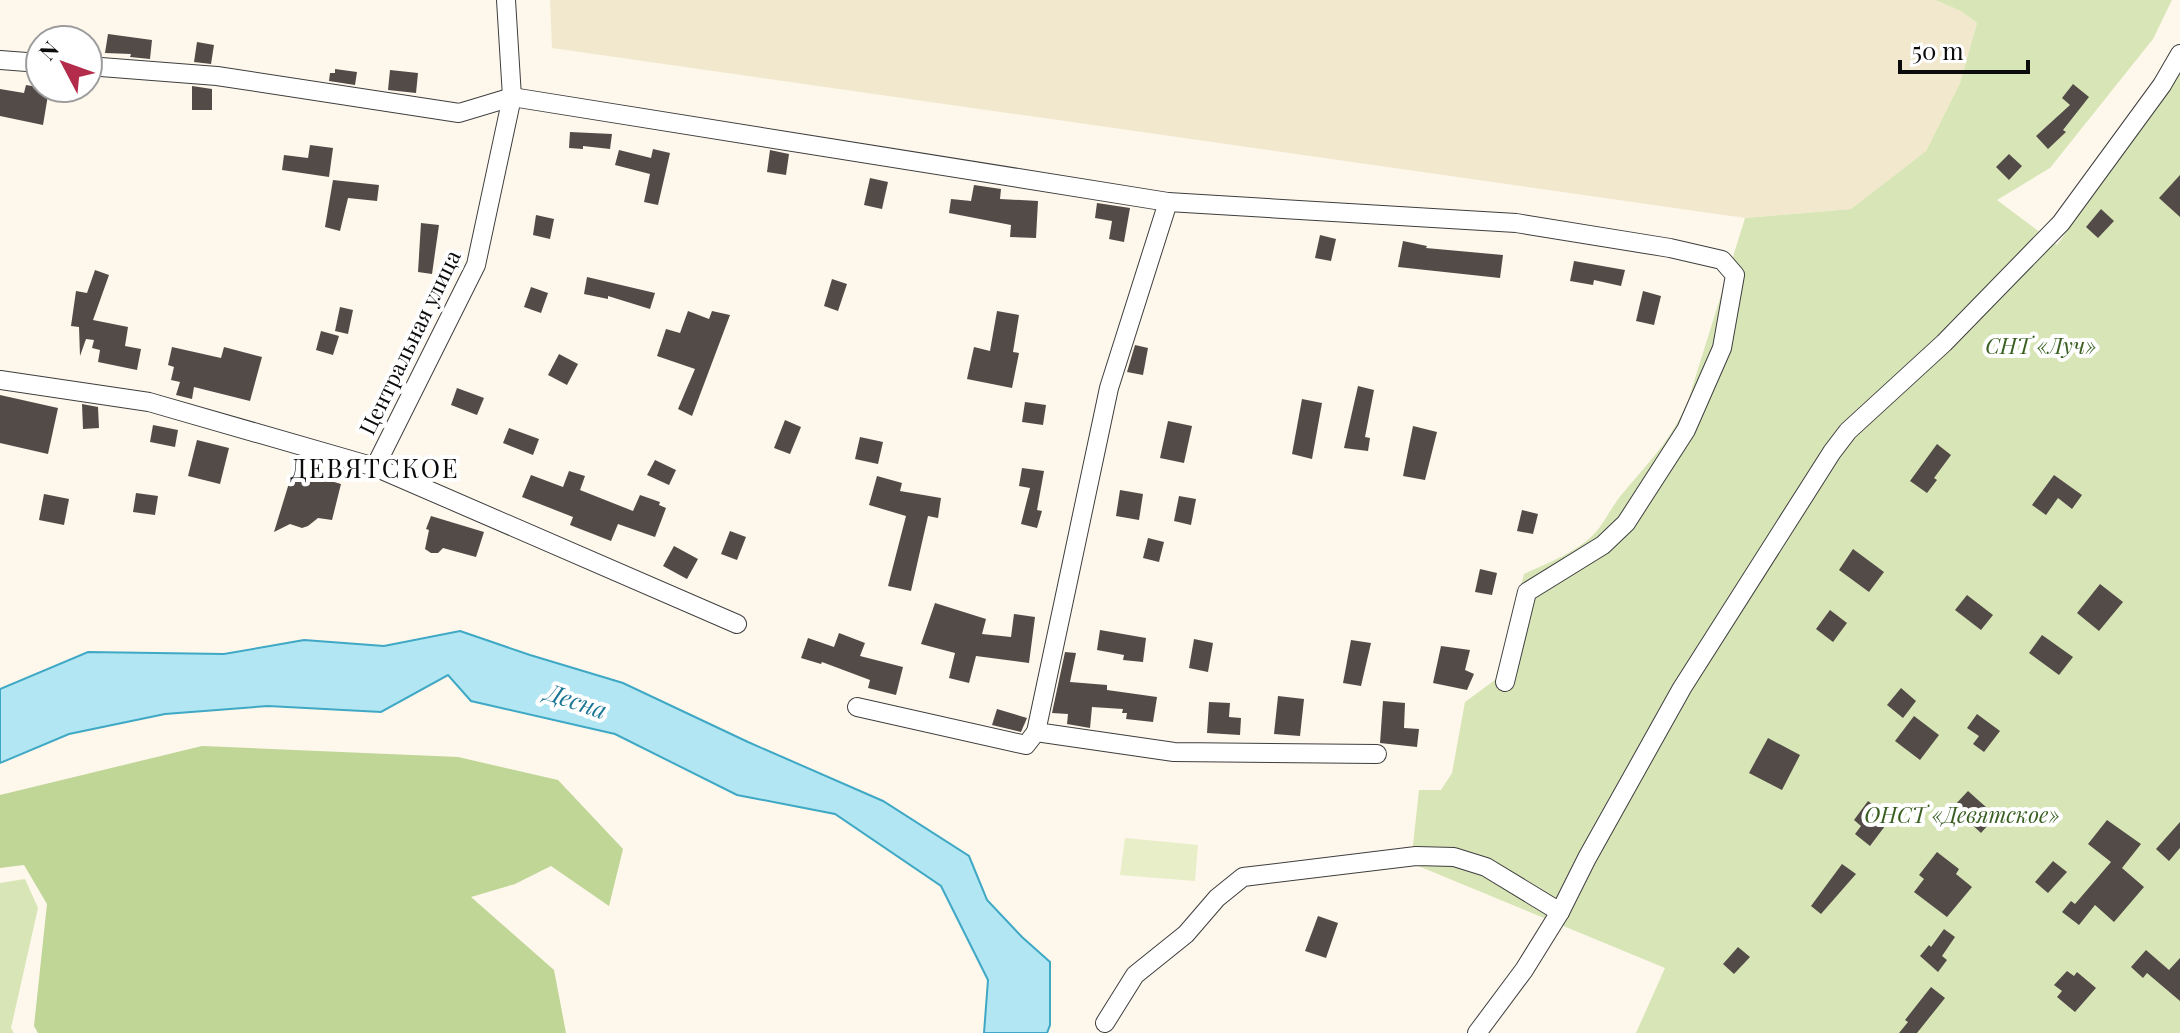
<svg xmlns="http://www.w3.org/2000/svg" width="2180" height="1033" viewBox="0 0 2180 1033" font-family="'Playfair Display',serif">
<rect width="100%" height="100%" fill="#fef7eb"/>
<polygon fill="#f2e8cd" points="550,0 1935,0 1961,11 1977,23 1960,83 1926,151 1851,209 1745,218 552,48"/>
<g fill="#d8e6b7">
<path d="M 1935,0 L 2172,0 L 2153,39 L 2050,168 L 1997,200 L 2057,245 L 2180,74 L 2180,1033 L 1636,1033 L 1665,968 L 1411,863 L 1419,790 L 1441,790 L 1452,773 L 1465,702 L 1495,680 L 1524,574 C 1545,564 1567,556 1585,542 C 1603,529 1609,509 1623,493 C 1649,462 1672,439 1688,401 L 1745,218 L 1851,209 L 1926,151 L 1960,83 L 1977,23 L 1961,11 Z"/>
<polygon points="25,879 38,908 11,1028 14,1033 0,1033 0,883"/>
</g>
<polygon fill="#bfd697" points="202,746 458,757 558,780 623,849 609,906 551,866 515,884 471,897 554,970 566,1033 38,1033 34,1026 47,904 24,865 0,868 0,795"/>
<polygon fill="#e7eec8" points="1125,838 1198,845 1195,881 1120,875"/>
<polygon fill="#b2e6f2" stroke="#3ea8c5" stroke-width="2" points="460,631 530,655 623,683 748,742 883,801 969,856 987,900 1022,937 1050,962 1050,1025 1047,1033 984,1033 988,980 941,886 835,814 737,795 615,734 471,701 448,675 381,712 268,706 165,714 69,734 0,763 0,689 88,652 224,654 304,640 384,646"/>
<g fill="#534b48">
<polygon points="108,34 152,40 150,59 130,57 131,54 105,53"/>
<polygon points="197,42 214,45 211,64 194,62"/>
<polygon points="335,69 357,72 355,85 329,81 330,73 335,73"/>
<polygon points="390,70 418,73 416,93 388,90"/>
<polygon points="2073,84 2089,97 2063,130 2066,132 2048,149 2036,136 2070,105 2062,98"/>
<polygon points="26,85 49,89 43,125 0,116 0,89 24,93"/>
<polygon points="192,86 212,89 212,110 192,110"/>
<polygon points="570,132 612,134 610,149 583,146 583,149 569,148"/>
<polygon points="310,145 333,148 329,177 282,170 284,155 308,158"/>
<polygon points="653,149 670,153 658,205 644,202 650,174 615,165 619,150 651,158"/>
<polygon points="770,150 789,154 786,175 767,172"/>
<polygon points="2009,154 2022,166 2009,180 1996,167"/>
<polygon points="2180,175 2180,217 2159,198"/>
<polygon points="870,178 888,182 882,209 864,205"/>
<polygon points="333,180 379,185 377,201 348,198 340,231 325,227"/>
<polygon points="974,185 1001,189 1000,199 1038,201 1036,238 1010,237 1011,225 949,213 951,199 971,201"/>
<polygon points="1097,203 1130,208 1124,242 1109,239 1112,221 1095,218"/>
<polygon points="2101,209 2114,221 2098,238 2086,227"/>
<polygon points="536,215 554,219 550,239 533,235"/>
<polygon points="421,223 439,225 432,274 418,272"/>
<polygon points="1320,235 1336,239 1331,261 1315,258"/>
<polygon points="1403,241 1427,246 1426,248 1503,255 1500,278 1398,267"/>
<polygon points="1574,261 1625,270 1621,286 1594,280 1593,285 1570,281"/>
<polygon points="95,270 109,275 93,320 128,327 125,346 141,349 137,370 98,362 100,350 92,348 94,340 86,339 80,356 79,327 71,326 76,291 87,293"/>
<polygon points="587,277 655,293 650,309 608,296 608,299 584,294"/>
<polygon points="832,279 847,284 838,311 824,306"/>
<polygon points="531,287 548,293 541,313 524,307"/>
<polygon points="1643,291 1661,296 1654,325 1636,321"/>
<polygon points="340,307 353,310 348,334 335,331"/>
<polygon points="688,311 709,319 712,311 730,315 692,416 678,409 695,369 657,356 666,329 680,333"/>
<polygon points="997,311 1019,315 1013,352 1019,353 1012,388 967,379 974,347 990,351"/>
<polygon points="321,331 339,336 333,355 316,350"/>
<polygon points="1135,345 1148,348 1143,375 1127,372"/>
<polygon points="172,347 221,358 224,347 262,357 250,401 194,387 192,399 176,395 180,382 171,380 174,367 168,365"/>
<polygon points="559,354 578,364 567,385 548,375"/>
<polygon points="1358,386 1374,390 1365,437 1370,438 1368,451 1344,448"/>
<polygon points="457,388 484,398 477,415 451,405"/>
<polygon points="0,395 58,408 48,454 0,443"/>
<polygon points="1302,399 1322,403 1312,459 1292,454"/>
<polygon points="1025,402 1046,405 1043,425 1022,422"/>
<polygon points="82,404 98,407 99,428 83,429"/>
<polygon points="785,420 801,427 790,454 774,448"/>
<polygon points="1168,421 1192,426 1184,463 1160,458"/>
<polygon points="153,425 178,430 175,447 150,442"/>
<polygon points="1413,426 1437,432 1425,480 1403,476"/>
<polygon points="509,428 539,439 533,455 503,443"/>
<polygon points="860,437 883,442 878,464 855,459"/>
<polygon points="197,440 229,448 220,484 188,476"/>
<polygon points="1937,444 1951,455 1934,478 1937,480 1927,493 1910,481"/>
<polygon points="655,460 676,470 669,485 647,475"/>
<polygon points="1022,468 1044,471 1037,510 1042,511 1037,528 1021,524 1030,488 1019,486"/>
<polygon points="293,470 341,484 332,520 318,518 308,526 302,528 290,524 274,532"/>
<polygon points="569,471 585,476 580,490 633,511 640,495 660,502 659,505 666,508 655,537 618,524 611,541 570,525 573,517 522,497 531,475 563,487"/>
<polygon points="2054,475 2082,495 2072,509 2058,498 2046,515 2032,505"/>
<polygon points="877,476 902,483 900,491 941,498 938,518 928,516 911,591 888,586 906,516 869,505"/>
<polygon points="1120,490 1143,494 1139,520 1116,516"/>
<polygon points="136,493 158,496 155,515 133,512"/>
<polygon points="44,494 69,499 64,525 39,520"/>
<polygon points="1179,496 1196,499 1191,525 1174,521"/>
<polygon points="1522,510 1538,514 1533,534 1517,531"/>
<polygon points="431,516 484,532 476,557 443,548 438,553 431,553 425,549 429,530 426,529"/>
<polygon points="730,531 746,537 737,560 721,554"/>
<polygon points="1148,538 1164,542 1159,562 1143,558"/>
<polygon points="674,546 698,559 687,579 663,566"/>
<polygon points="1853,549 1884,572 1869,592 1839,570"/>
<polygon points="1480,569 1497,573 1492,595 1475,592"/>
<polygon points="2100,584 2123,602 2099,631 2077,613"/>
<polygon points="1967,595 1993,615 1981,630 1955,610"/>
<polygon points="935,603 986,619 982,634 1011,637 1014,614 1035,617 1029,663 976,656 969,683 949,678 955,653 921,644"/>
<polygon points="1830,610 1847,623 1833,642 1816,629"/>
<polygon points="1100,630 1146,638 1143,662 1123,660 1124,655 1097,650"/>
<polygon points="839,633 865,643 860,656 903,667 896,695 868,688 870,680 822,662 821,664 801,658 808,638 834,647"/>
<polygon points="2042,635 2073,657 2059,675 2029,653"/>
<polygon points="1194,639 1213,643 1208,672 1189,668"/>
<polygon points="1351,640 1371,643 1361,686 1343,683"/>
<polygon points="1441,646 1470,650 1465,670 1474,674 1467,690 1433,683"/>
<polygon points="1065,652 1076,653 1070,682 1107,685 1107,690 1157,697 1153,722 1126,719 1127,713 1122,713 1123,709 1092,707 1090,728 1067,724 1068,714 1052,713"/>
<polygon points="1901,688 1916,701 1903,718 1887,705"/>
<polygon points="1278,696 1304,699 1300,736 1274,734"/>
<polygon points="1383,701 1405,703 1404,728 1419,729 1417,747 1380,743"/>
<polygon points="1209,702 1230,703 1229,717 1241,718 1240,735 1207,733"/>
<polygon points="997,709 1027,718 1021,732 992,725"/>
<polygon points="1977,714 2000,731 1984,752 1973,744 1979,736 1967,728"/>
<polygon points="1914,716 1939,735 1920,760 1895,741"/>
<polygon points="1768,738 1800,755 1782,790 1749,773"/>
<polygon points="1968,791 1996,816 1981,833 1953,807"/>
<polygon points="1868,801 1891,818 1870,846 1855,834 1861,826 1854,820"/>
<polygon points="2107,820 2141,844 2122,868 2144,887 2114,922 2095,905 2079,925 2062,912 2071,901 2075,904 2111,862 2088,844"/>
<polygon points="2180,822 2180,848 2169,861 2156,849"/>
<polygon points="1937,852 1959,869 1956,874 1972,887 1947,917 1914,892 1924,879 1919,875"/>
<polygon points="2053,861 2067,872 2048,893 2035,882"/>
<polygon points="1842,864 1856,874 1821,914 1811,906"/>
<polygon points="1318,916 1338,923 1326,958 1305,951"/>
<polygon points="1944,929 1955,937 1942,956 1947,960 1938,972 1920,956 1929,945 1931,947"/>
<polygon points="1738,947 1750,957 1734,974 1723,964"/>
<polygon points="2146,950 2169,970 2180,958 2180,1001 2147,973 2143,978 2131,967"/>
<polygon points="2067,971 2074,976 2077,972 2096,988 2075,1012 2057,997 2062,991 2054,985"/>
<polygon points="1931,987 1945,998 1917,1033 1899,1033 1908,1022 1905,1020"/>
</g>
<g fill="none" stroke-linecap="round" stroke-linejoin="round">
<defs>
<g id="minor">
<polyline points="0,60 40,63"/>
<polyline points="88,66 217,76 459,113 512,97 1168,202 1109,388 1036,732 1174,752 1377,754"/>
<polyline points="1168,202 1516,223 1670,248 1722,260 1735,275 1722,348 1686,430 1626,523 1603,545 1527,592 1505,682"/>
<polyline points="0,380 149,402 375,467 737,624"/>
<polyline points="375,467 476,265 512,97 506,0"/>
<polyline points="857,707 1026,745 1036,732"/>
<polyline points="1105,1023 1135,975 1186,934 1217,898 1243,877 1416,856 1454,857 1486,867 1560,912"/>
<polyline points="1477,1033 1524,970 1560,912 1587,858 1682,688 1832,452 1848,431 1944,343 2061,223 2162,85 2180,54"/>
</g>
</defs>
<use href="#minor" stroke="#3e3e3e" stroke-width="20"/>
<use href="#minor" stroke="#fff" stroke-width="18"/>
</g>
<g text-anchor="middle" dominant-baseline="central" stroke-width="8" stroke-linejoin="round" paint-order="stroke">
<g font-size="22" fill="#0b0b0b" stroke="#fff">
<text transform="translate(409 342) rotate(-64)">Центральная улица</text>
</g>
<g font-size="22" font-style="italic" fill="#385f20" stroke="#fff">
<text x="2041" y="345">СНТ «Луч»</text>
<text x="1962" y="814">ОНСТ «Девятское»</text>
</g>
<g font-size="24" font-style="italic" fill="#1c7795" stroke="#fff">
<text transform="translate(577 700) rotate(19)">Десна</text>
</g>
<g font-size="26" letter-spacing="2" fill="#0b0b0b" stroke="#fff">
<text x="375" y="467">ДЕВЯТСКОЕ</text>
</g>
</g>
<g transform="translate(64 64) rotate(311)"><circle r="38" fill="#ffffff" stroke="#9d9d9d" stroke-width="2"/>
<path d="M0-6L14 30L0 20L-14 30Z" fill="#b32c4b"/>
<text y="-12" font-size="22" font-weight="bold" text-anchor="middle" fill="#0b0b0b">N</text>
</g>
<path d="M1900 60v12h128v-12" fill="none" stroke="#0b0b0b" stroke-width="4"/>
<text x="1912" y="60" font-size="24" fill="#0b0b0b" stroke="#ffffff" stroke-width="6" paint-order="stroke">50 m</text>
</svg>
